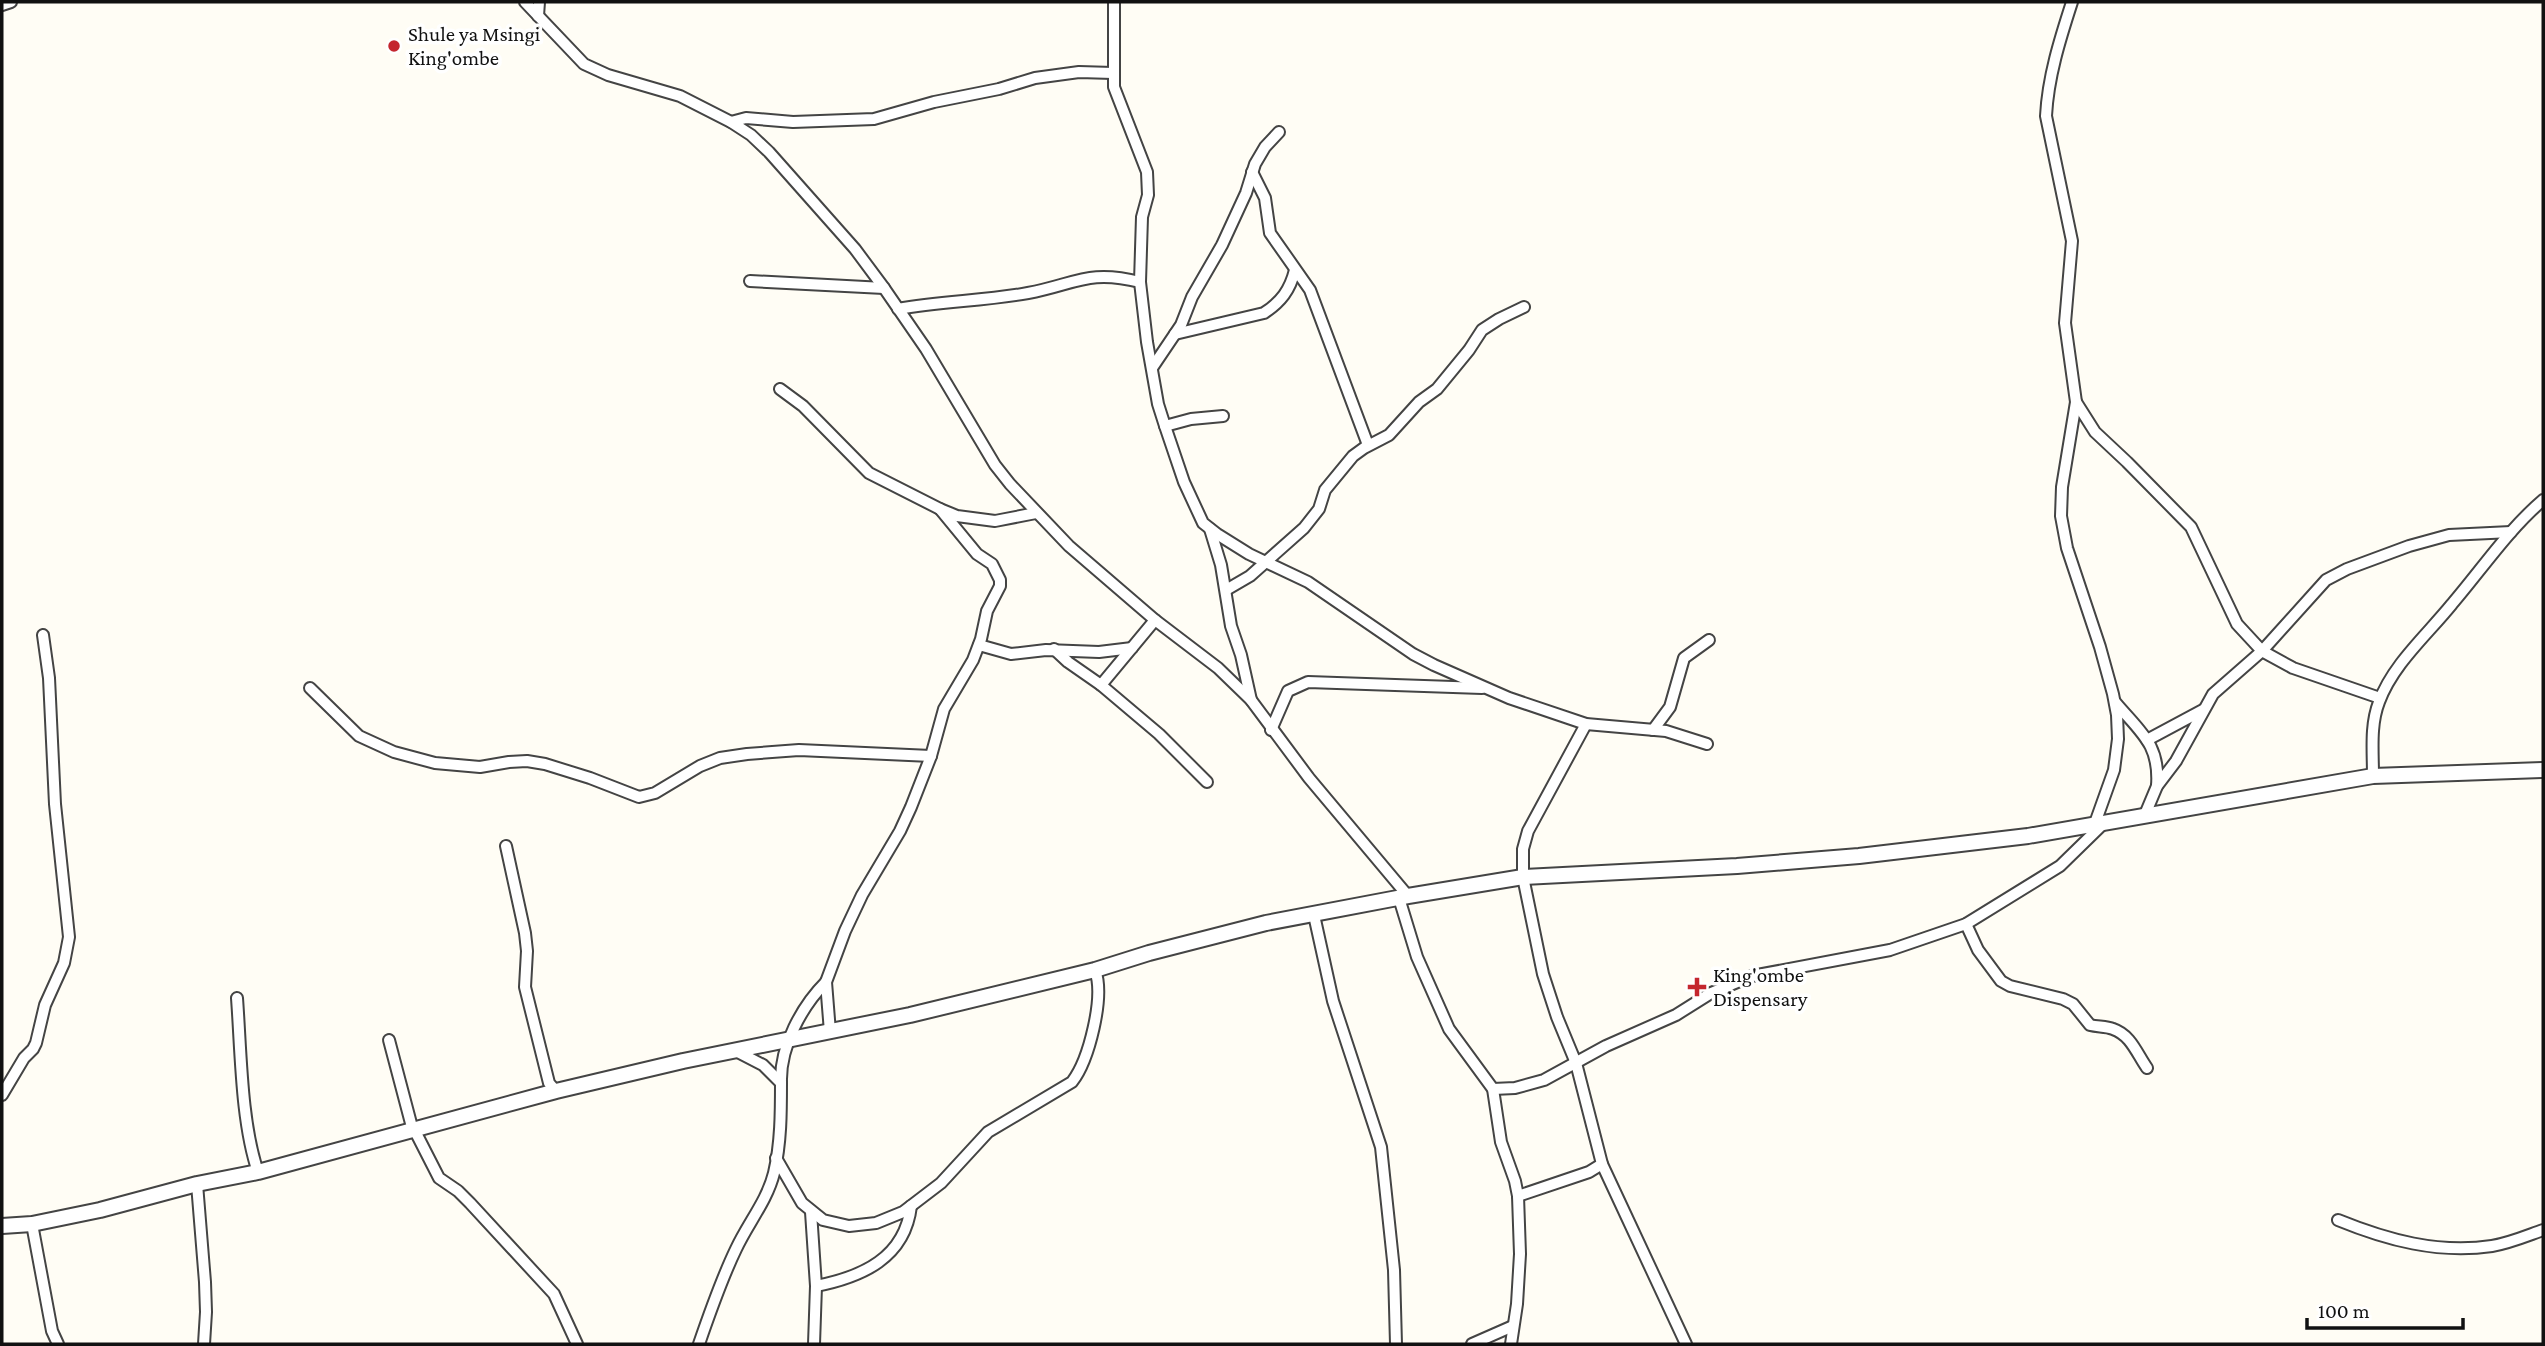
<svg xmlns="http://www.w3.org/2000/svg" width="2545" height="1346" viewBox="0 0 2545 1346" font-family="'Crimson Pro',serif">
<rect width="100%" height="100%" fill="#fffdf5"/>
<g fill="none" stroke-linecap="round" stroke-linejoin="round">
<defs>
<g id="minor">
<polyline points="525,2 584,64 608,75 680,96 731,122 751,135 769,152 855,249 884,288 926,349 995,465 1010,484 1069,546 1155,620 1218,668 1251,700 1309,778 1408,896"/>
<polyline points="1114,2 1114,87 1147,172 1148,195 1142,217 1140,282 1147,342 1158,404 1165,426 1184,482 1203,523 1217,534 1249,554 1308,582 1413,654 1434,665 1509,698 1586,724 1666,731 1707,744"/>
<path d="M 2072,2 C 2060,39 2048,77 2046,116 L 2072,241 L 2065,323 L 2076,402 L 2062,487 L 2061,516 L 2067,548 L 2100,647 L 2113,694 L 2117,715 L 2118,739 L 2114,770 L 2094,826"/>
<polyline points="2,5 11,2"/>
<polyline points="538,16 539,2"/>
<polyline points="731,122 746,118 793,122 874,119 934,102 999,89 1035,78 1079,72 1113,73"/>
<polyline points="1252,172 1265,198 1270,233 1310,290 1368,445"/>
<polyline points="750,281 884,288"/>
<path d="M 898,309 C 941,301 985,301 1028,293 C 1076,284 1088,269 1140,282"/>
<path d="M 1175,334 L 1264,313 C 1281,302 1290,290 1295,270"/>
<polyline points="1152,368 1181,325 1192,297 1222,245 1246,193 1255,164 1265,147 1279,132"/>
<polyline points="780,389 803,406 869,473 940,509 957,516 995,521 1036,513"/>
<polyline points="2076,402 2095,432 2127,462 2191,527 2237,624 2262,651 2293,668 2380,698"/>
<polyline points="1165,426 1191,419 1223,416"/>
<polyline points="1210,529 1221,565 1231,626 1241,655 1251,700"/>
<polyline points="1226,590 1250,576 1304,528 1319,509 1325,490 1353,456 1364,448 1389,435 1419,402 1437,389 1469,350 1482,330 1499,319 1524,307"/>
<polyline points="979,645 1011,654 1046,650 1099,652 1132,648"/>
<polyline points="1054,649 1068,662 1101,685 1159,734 1207,782"/>
<polyline points="1101,685 1155,620"/>
<polyline points="310,688 359,736 394,752 435,763 480,767 509,762 527,761 545,764 590,778 639,797 655,793 700,766 720,758 747,754 799,750 931,756"/>
<path d="M 2115,702 C 2141,733 2160,744 2157,786"/>
<polyline points="1586,724 1528,831 1523,849 1523,877 1543,974 1557,1017 1576,1063 1602,1164 1686,1344"/>
<polyline points="1271,730 1288,691 1308,682 1482,688"/>
<polyline points="1653,730 1670,707 1684,658 1709,640"/>
<polyline points="2147,740 2203,710"/>
<path d="M 2373,776 C 2373,751 2370,725 2379,702 C 2393,664 2427,635 2452,604 C 2482,569 2508,530 2543,500"/>
<polyline points="2144,817 2157,786 2176,761 2213,694 2262,651 2326,580 2347,569 2409,546 2449,535 2511,532"/>
<polyline points="506,846 525,933 527,951 525,987 549,1083 556,1091"/>
<polyline points="1399,898 1417,957 1449,1029 1493,1089 1501,1142 1515,1181 1518,1196 1520,1254 1517,1304 1511,1344"/>
<polyline points="1314,915 1333,1001 1381,1147 1394,1270 1396,1344"/>
<path d="M 1966,924 L 1978,950 L 2001,981 L 2010,986 L 2063,999 L 2073,1004 L 2090,1025 C 2098,1027 2106,1026 2113,1029 C 2131,1035 2137,1054 2147,1068"/>
<path d="M 237,998 C 241,1052 241,1122 258,1172"/>
<polyline points="830,1032 826,982 845,931 862,895 900,831 911,807 931,756 944,709 973,660 981,639 987,611 1000,586 1000,580 992,564 977,554 940,509"/>
<polyline points="389,1040 413,1131"/>
<polyline points="734,1050 763,1065 781,1083"/>
<polyline points="1493,1089 1515,1088 1544,1080 1606,1046 1676,1015 1711,993 1752,976 1890,950 1966,924 2060,866 2102,825"/>
<polyline points="2,1095 24,1058 33,1049 36,1043 45,1005 64,963 69,937 55,804 49,678 43,635"/>
<polyline points="415,1131 439,1178 458,1191 470,1203 554,1294 577,1344"/>
<path d="M 776,1158 L 802,1203 L 823,1220 L 849,1226 L 876,1223 L 903,1212 L 941,1183 L 988,1132 L 1072,1082 C 1089,1060 1105,997 1095,970"/>
<polyline points="197,1184 205,1282 206,1312 204,1344"/>
<polyline points="1518,1196 1589,1172 1602,1164"/>
<polyline points="811,1212 816,1286 814,1344"/>
<path d="M 2338,1220 C 2387,1240 2438,1254 2492,1246 C 2510,1243 2526,1236 2543,1230"/>
<polyline points="32,1224 52,1331 58,1344"/>
<path d="M 816,1286 C 862,1277 905,1258 911,1206"/>
<path d="M 699,1344 C 710,1312 721,1280 736,1249 C 748,1223 767,1201 774,1173 C 781,1143 781,1112 781,1082 C 780,1046 802,1006 826,982"/>
<polyline points="1472,1344 1513,1326"/>
</g>
<polyline id="tertiary" points="2,1226 32,1224 100,1210 197,1184 258,1172 556,1091 683,1061 910,1015 1095,970 1149,953 1266,923 1408,896 1523,877 1737,866 1859,856 2028,836 2373,776 2543,770"/>
</defs>
<use href="#minor" stroke="#444" stroke-width="14"/>
<use href="#tertiary" stroke="#444" stroke-width="18"/>
<use href="#minor" stroke="#fff" stroke-width="10"/>
<use href="#tertiary" stroke="#fff" stroke-width="14"/>
</g>
<g fill="#c4262e" stroke="#fff" stroke-width="2.5">
<circle cx="394" cy="46" r="7"/>
<path d="M1693.5 976.5h7v7h7v7h-7v7h-7v-7h-7v-7h7z"/>
</g>
<g text-anchor="middle" dominant-baseline="central" stroke-width="7" stroke-linejoin="round" paint-order="stroke">
<g font-size="21" fill="#111" stroke="#fff" text-anchor="start">
<text x="408" y="34">Shule ya Msingi<tspan x="408" dy="24">King'ombe</tspan></text>
<text x="1713" y="975">King'ombe<tspan x="1713" dy="24">Dispensary</tspan></text>
</g>
</g>
<rect width="2545" height="1346" fill="none" stroke="#111111" stroke-width="7"/>
<path d="M2307 1318v10h156v-10" fill="none" stroke="#111111" stroke-width="3.5"/>
<text x="2318" y="1318" font-size="21" fill="#111111" stroke="#ffffff" stroke-width="5" paint-order="stroke">100 m</text>
</svg>
